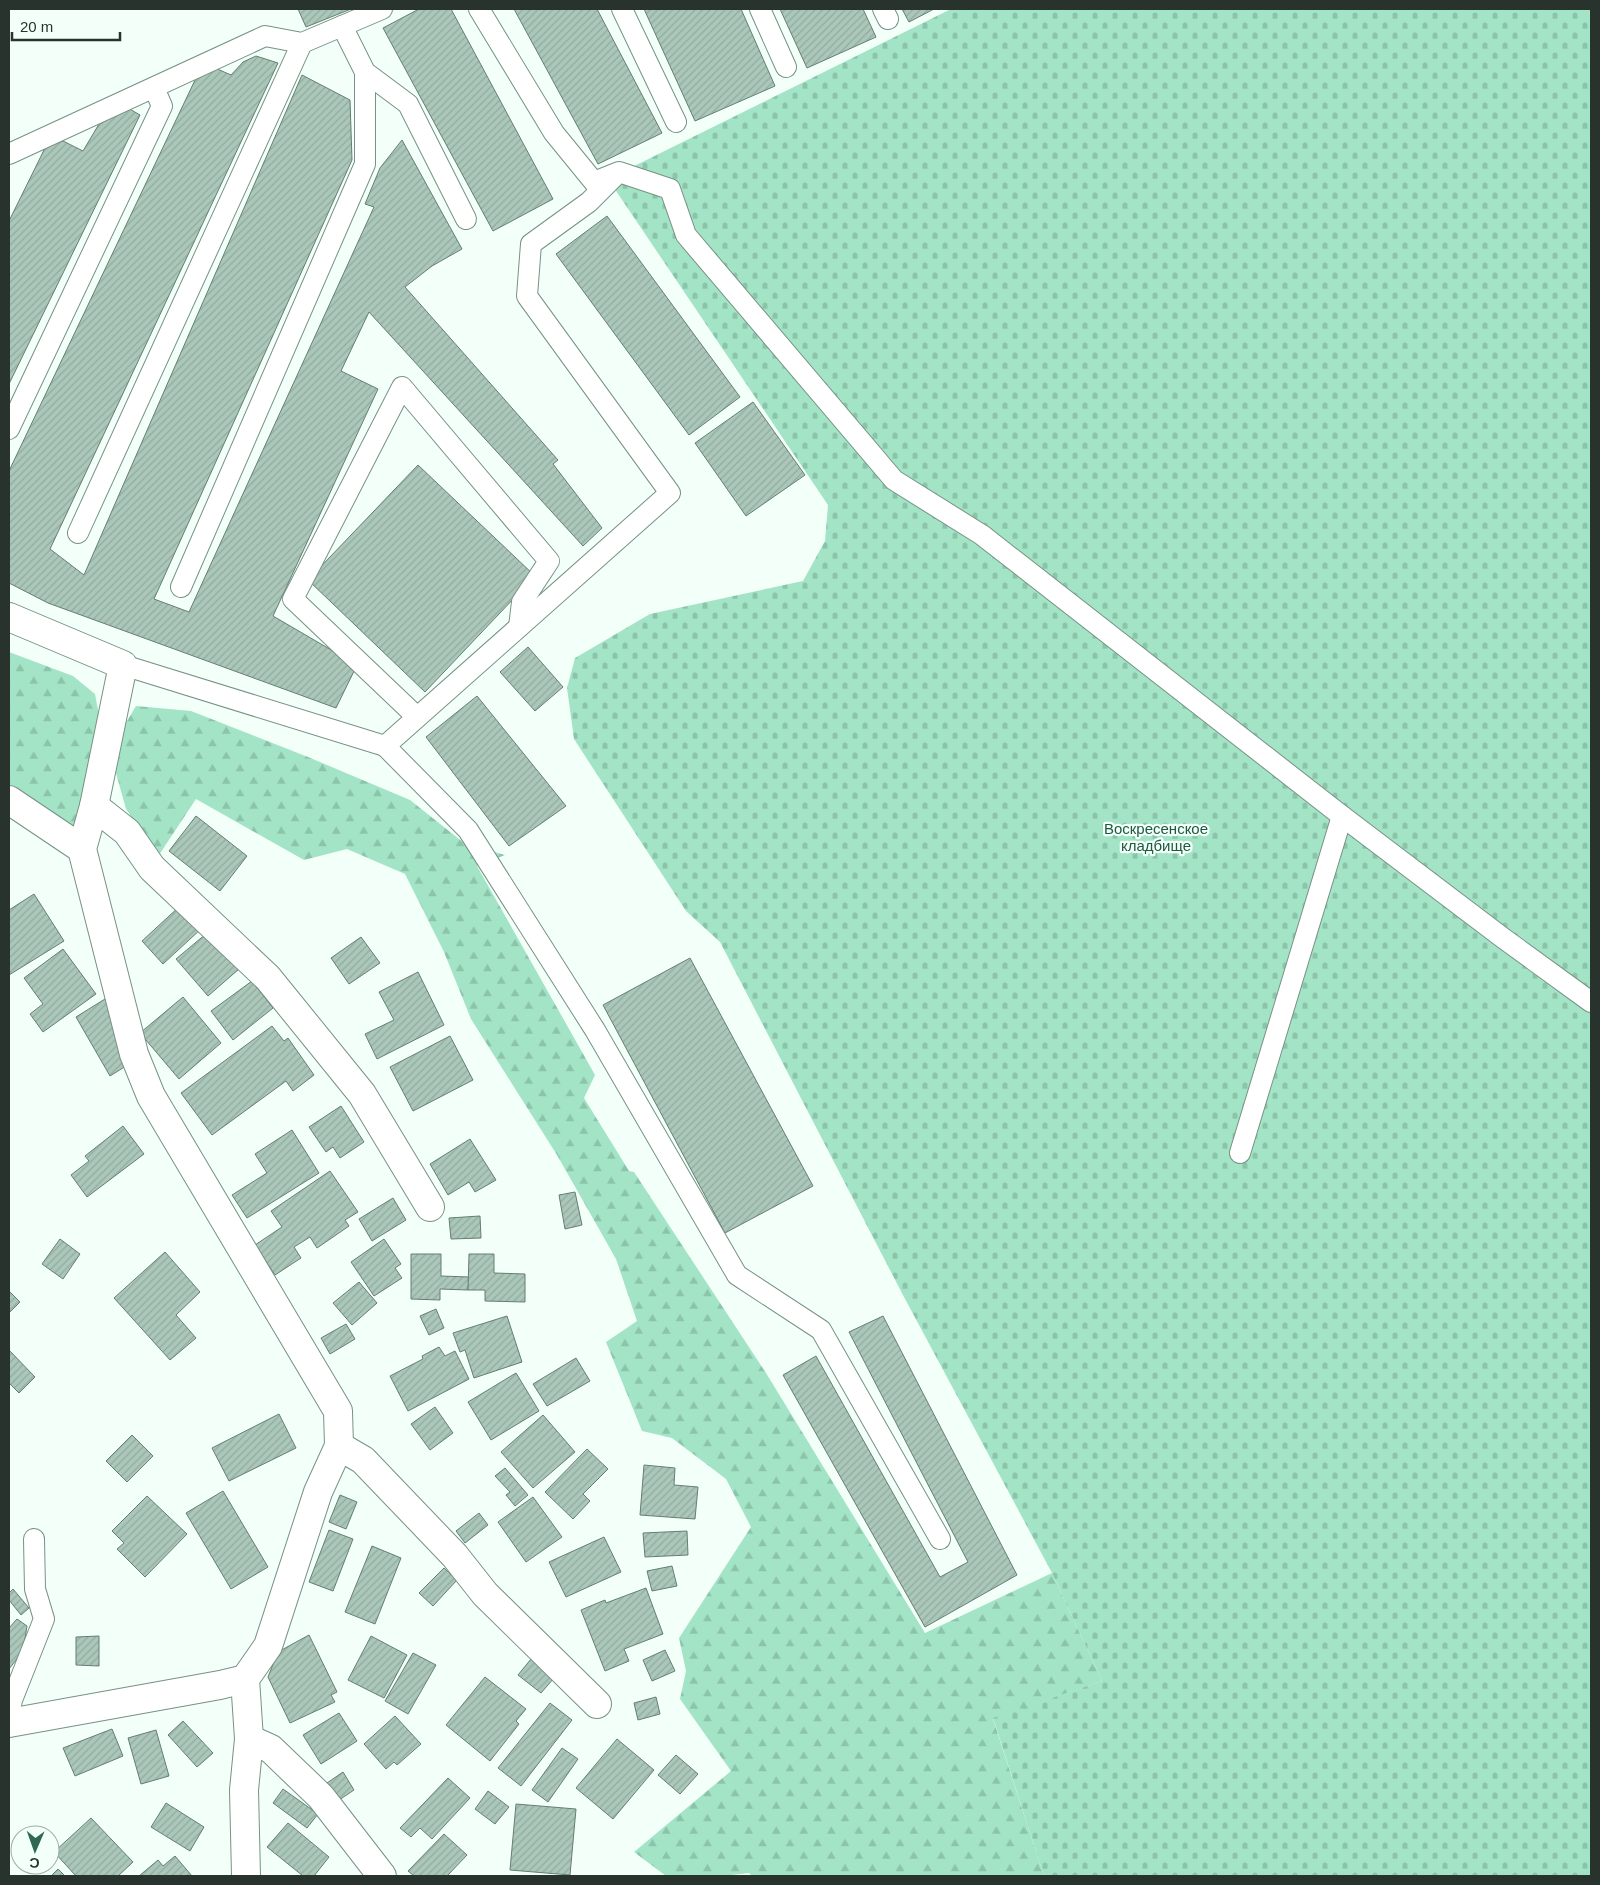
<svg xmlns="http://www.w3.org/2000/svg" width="1600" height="1885" viewBox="0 0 1600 1885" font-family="Helvetica,sans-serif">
<defs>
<pattern id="forest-firs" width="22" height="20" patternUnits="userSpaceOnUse" patternTransform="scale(1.25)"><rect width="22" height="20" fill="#a3e4c6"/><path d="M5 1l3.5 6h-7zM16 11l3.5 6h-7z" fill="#8cc4aa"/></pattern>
<pattern id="cemetery-stones" width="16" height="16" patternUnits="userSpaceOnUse" patternTransform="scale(1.25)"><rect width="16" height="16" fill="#a3e4c6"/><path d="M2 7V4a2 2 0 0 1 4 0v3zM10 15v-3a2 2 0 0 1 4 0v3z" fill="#8cc4aa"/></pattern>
<pattern id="building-hatch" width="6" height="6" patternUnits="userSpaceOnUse" patternTransform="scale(1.25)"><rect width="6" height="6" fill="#aac7b9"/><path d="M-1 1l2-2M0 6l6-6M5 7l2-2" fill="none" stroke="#92ab9f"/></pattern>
</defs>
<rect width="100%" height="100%" fill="#f3fff9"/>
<g fill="url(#forest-firs)">
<polygon points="9,652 73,676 95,694 99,715 71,853 9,810"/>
<polygon points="136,706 191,711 308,757 410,800 464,843 505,855 477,866 595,1075 584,1098 629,1171 634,1172 766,1373 925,1633 1052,1573 1102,1681 993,1719 1044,1876 752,1876 749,1873 723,1876 666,1876 634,1852 731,1771 680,1699 686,1671 679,1638 751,1527 726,1479 672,1438 642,1431 606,1342 637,1321 616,1259 557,1155 471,1019 444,952 405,874 347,849 304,860 196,799 159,855 126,809 114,766 120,733"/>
</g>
<polygon fill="url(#cemetery-stones)" points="951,9 1591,9 1591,1876 1044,1876 993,1718 1102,1681 1052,1573 904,1297 720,942 686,911 574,739 567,688 575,658 650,614 803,581 825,541 828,505 608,179"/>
<g fill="url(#building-hatch)" stroke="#647f72">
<polygon points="298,9 351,9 306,27"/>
<polygon points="419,9 451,9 553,199 493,231 383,28"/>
<polygon points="514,9 597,9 662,133 598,164"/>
<polygon points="644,9 741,9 775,86 695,121"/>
<polygon points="780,9 863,9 876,37 807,68"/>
<polygon points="902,9 934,9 909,22"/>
<polygon points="256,56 278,63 50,549 84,575 302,75 350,100 352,160 154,599 189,612 374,207 365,204 380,168 402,140 462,249 432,266 405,287 558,460 553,464 602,528 583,546 369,312 341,371 378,389 273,616 357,665 336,708 48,603 9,583 9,471 196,78 215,68 231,75 243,62"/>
<polygon points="128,108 140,115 9,384 9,221 46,146 63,141 83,151 102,119"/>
<polygon points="607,216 740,397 689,435 556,254"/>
<polygon points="753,402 805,475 746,516 695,443"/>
<polygon points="418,465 535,576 425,692 308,580"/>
<polygon points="528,647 563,687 535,711 500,672"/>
<polygon points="477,696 566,806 509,846 426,737"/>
<polygon points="196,816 247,856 220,891 169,851"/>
<polygon points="34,894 64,941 9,975 9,910"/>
<polygon points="181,905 202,928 163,964 142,941"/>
<polygon points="207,933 239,969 208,996 176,959"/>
<polygon points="361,937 380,963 349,984 331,958"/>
<polygon points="63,949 96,994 43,1032 30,1014 43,1004 24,978"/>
<polygon points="690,958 813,1186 725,1233 603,1005"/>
<polygon points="418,972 444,1025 377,1059 365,1034 394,1020 379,992"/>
<polygon points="252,981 273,1008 233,1040 211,1011"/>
<polygon points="183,997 221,1043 179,1079 140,1033"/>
<polygon points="105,999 114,1016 129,1064 110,1076 76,1017"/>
<polygon points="272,1026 284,1041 288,1038 314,1075 293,1091 286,1081 212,1135 181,1093"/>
<polygon points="450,1036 473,1080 413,1111 390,1067"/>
<polygon points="341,1106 364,1142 340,1158 333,1147 326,1152 309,1127"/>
<polygon points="123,1126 144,1154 87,1197 71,1175 89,1161 85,1156"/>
<polygon points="292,1130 319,1173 247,1218 232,1195 267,1173 255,1154"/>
<polygon points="470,1139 496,1180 475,1192 469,1182 448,1195 430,1164"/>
<polygon points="330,1171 358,1212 345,1220 349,1226 317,1248 310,1237 294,1247 301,1258 275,1275 255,1245 282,1227 271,1211"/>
<polygon points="575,1192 582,1225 565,1229 559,1195"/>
<polygon points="393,1198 406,1220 372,1241 359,1219"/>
<polygon points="480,1216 481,1238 451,1239 449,1218"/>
<polygon points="60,1239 80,1254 63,1279 42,1264"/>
<polygon points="384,1239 401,1264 395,1268 402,1278 374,1296 351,1262"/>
<polygon points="165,1252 200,1292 176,1315 196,1338 170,1360 114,1298"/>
<polygon points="411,1254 441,1254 441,1276 469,1277 468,1290 440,1289 440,1300 411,1299"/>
<polygon points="469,1254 494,1254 494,1273 525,1274 525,1302 485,1301 485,1290 468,1290"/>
<polygon points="359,1282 377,1303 352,1325 333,1303"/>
<polygon points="9,1291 20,1302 9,1313"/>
<polygon points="436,1309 444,1328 429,1335 420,1316"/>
<polygon points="507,1316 522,1362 474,1378 465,1350 460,1352 453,1333"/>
<polygon points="883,1316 1017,1575 925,1627 783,1375 816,1356 940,1577 968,1562 849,1332"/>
<polygon points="346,1324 355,1339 330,1354 321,1338"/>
<polygon points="439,1347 445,1356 455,1351 469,1379 408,1411 390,1376 423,1359 422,1356"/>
<polygon points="9,1350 35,1377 19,1393 9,1383"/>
<polygon points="576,1358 590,1381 547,1406 533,1384"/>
<polygon points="516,1373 539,1411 491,1440 468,1402"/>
<polygon points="435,1407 453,1433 430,1450 411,1424"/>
<polygon points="279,1414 296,1448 229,1481 212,1448"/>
<polygon points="543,1415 575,1452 533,1488 501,1452"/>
<polygon points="132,1435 153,1456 127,1482 106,1461"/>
<polygon points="587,1449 608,1469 583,1494 590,1501 573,1519 545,1492"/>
<polygon points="644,1465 675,1468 674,1485 698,1487 695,1519 640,1515"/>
<polygon points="505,1468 528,1495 515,1506 506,1495 510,1492 495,1476"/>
<polygon points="223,1491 268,1567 231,1589 186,1513"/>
<polygon points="340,1495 357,1502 346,1529 329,1522"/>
<polygon points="147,1496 187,1534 145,1577 117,1549 124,1543 112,1531"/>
<polygon points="533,1497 562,1537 526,1562 498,1522"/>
<polygon points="479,1513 488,1525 465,1543 456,1531"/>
<polygon points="329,1530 353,1539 333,1591 309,1582"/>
<polygon points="687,1531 688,1555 645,1557 643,1533"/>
<polygon points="604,1537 621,1572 566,1597 549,1562"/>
<polygon points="372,1546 401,1558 375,1624 345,1612"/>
<polygon points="672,1566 677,1586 652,1591 647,1571"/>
<polygon points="444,1568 457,1580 433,1606 419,1593"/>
<polygon points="646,1588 663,1634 624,1649 629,1661 605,1671 581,1610 605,1600 606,1603"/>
<polygon points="13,1589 29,1608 21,1615 9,1600 9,1593"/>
<polygon points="17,1619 27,1626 23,1651 9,1669 9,1628"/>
<polygon points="309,1635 337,1692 331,1695 335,1702 290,1723 268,1677 278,1652"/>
<polygon points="99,1636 99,1666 76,1665 76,1637"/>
<polygon points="371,1636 407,1655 384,1698 348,1680"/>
<polygon points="665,1650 675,1671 652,1681 643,1660"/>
<polygon points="413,1653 436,1665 408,1714 385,1701"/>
<polygon points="531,1659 554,1678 541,1693 518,1675"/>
<polygon points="485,1677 526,1709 516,1721 519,1724 490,1761 446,1725"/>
<polygon points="656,1697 660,1714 638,1720 634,1703"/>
<polygon points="550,1703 572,1720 521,1786 498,1768"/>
<polygon points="339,1713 357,1741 321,1764 303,1735"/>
<polygon points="395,1716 421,1744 397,1765 394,1762 386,1769 364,1744"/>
<polygon points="183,1721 213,1753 197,1767 168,1735"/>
<polygon points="112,1729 123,1756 75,1776 63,1748"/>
<polygon points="156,1730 169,1776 141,1784 128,1738"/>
<polygon points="617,1739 654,1770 613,1819 576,1788"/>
<polygon points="562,1748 578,1759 548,1802 532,1790"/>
<polygon points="676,1755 698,1774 680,1794 658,1775"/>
<polygon points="343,1772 354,1790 339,1800 327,1783"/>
<polygon points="448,1778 470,1798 432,1839 420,1828 411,1837 400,1828"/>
<polygon points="283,1789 318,1814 307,1828 273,1803"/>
<polygon points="488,1791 509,1807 495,1824 475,1809"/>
<polygon points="166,1803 204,1827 190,1851 151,1827"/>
<polygon points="516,1804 576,1809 570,1875 510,1870"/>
<polygon points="91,1818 133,1862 118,1876 76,1876 54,1852"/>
<polygon points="288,1823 329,1857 314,1876 303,1876 267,1847"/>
<polygon points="444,1834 467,1855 447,1876 414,1876 408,1871"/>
<polygon points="175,1856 192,1876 139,1876 158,1860 163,1866"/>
<polygon points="58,1869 65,1876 51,1876"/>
</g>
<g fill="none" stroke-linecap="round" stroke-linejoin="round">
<defs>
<g id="service">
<polyline points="479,9 554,133 594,182 619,172 670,189 686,235 894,480 982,535 1342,816 1503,938 1591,1002"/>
<polyline points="622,9 676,122"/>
<polyline points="760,9 786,67"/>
<polyline points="883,9 888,19"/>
<polyline points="342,26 365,72 408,104 466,219"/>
<polyline points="9,154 265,36 302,43 382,9"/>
<polyline points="9,429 162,106 154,88"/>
<polyline points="78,533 302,43"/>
<polyline points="181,587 365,164 365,72"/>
<polyline points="123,665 385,746 670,493 527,296 531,244 589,202 614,177"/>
<polyline points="417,717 293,599 402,387 549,561 522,602 519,627"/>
<polyline points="385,746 468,830 595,1030 737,1275 821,1330 940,1539"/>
<polyline points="1240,1153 1342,816"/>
<polyline points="9,1716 12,1700 44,1619 35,1589 34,1539"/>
</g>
<g id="minor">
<polyline points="9,617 123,665 94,806 82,849 134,1054 151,1096 338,1411 339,1446 318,1492 268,1646 245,1679 249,1739 244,1790 246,1876"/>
<polyline points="9,800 82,849"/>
<polyline points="94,806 127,832 152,868 268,978 362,1094 430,1207"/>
<polyline points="339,1446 363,1460 455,1556 485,1594 597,1704"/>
<polyline points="9,1723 220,1685 245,1679"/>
<polyline points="249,1739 271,1749 321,1797 382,1876"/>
</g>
</defs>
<use href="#service" stroke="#779285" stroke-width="22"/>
<use href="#minor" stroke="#779285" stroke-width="30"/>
<use href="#service" stroke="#fff" stroke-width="20"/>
<use href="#minor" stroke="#fff" stroke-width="28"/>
</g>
<g text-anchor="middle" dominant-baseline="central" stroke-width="4.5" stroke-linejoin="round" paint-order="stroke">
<g font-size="15" fill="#1f5942" stroke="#f3fff9">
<text x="1156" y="828">Воскресенское<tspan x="1156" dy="17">кладбище</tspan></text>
</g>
</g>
<rect width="1600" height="1885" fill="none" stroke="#28332d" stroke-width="20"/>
<g transform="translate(35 1850) rotate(182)"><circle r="24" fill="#f3fff9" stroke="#a2ada7"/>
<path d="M0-4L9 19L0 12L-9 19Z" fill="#306951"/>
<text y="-8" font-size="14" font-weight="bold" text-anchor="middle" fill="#28332d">С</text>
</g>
<path d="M12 32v8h108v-8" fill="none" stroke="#28332d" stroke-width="2.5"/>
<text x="20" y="32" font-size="15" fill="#28332d" stroke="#f3fff9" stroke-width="4" paint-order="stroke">20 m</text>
</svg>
